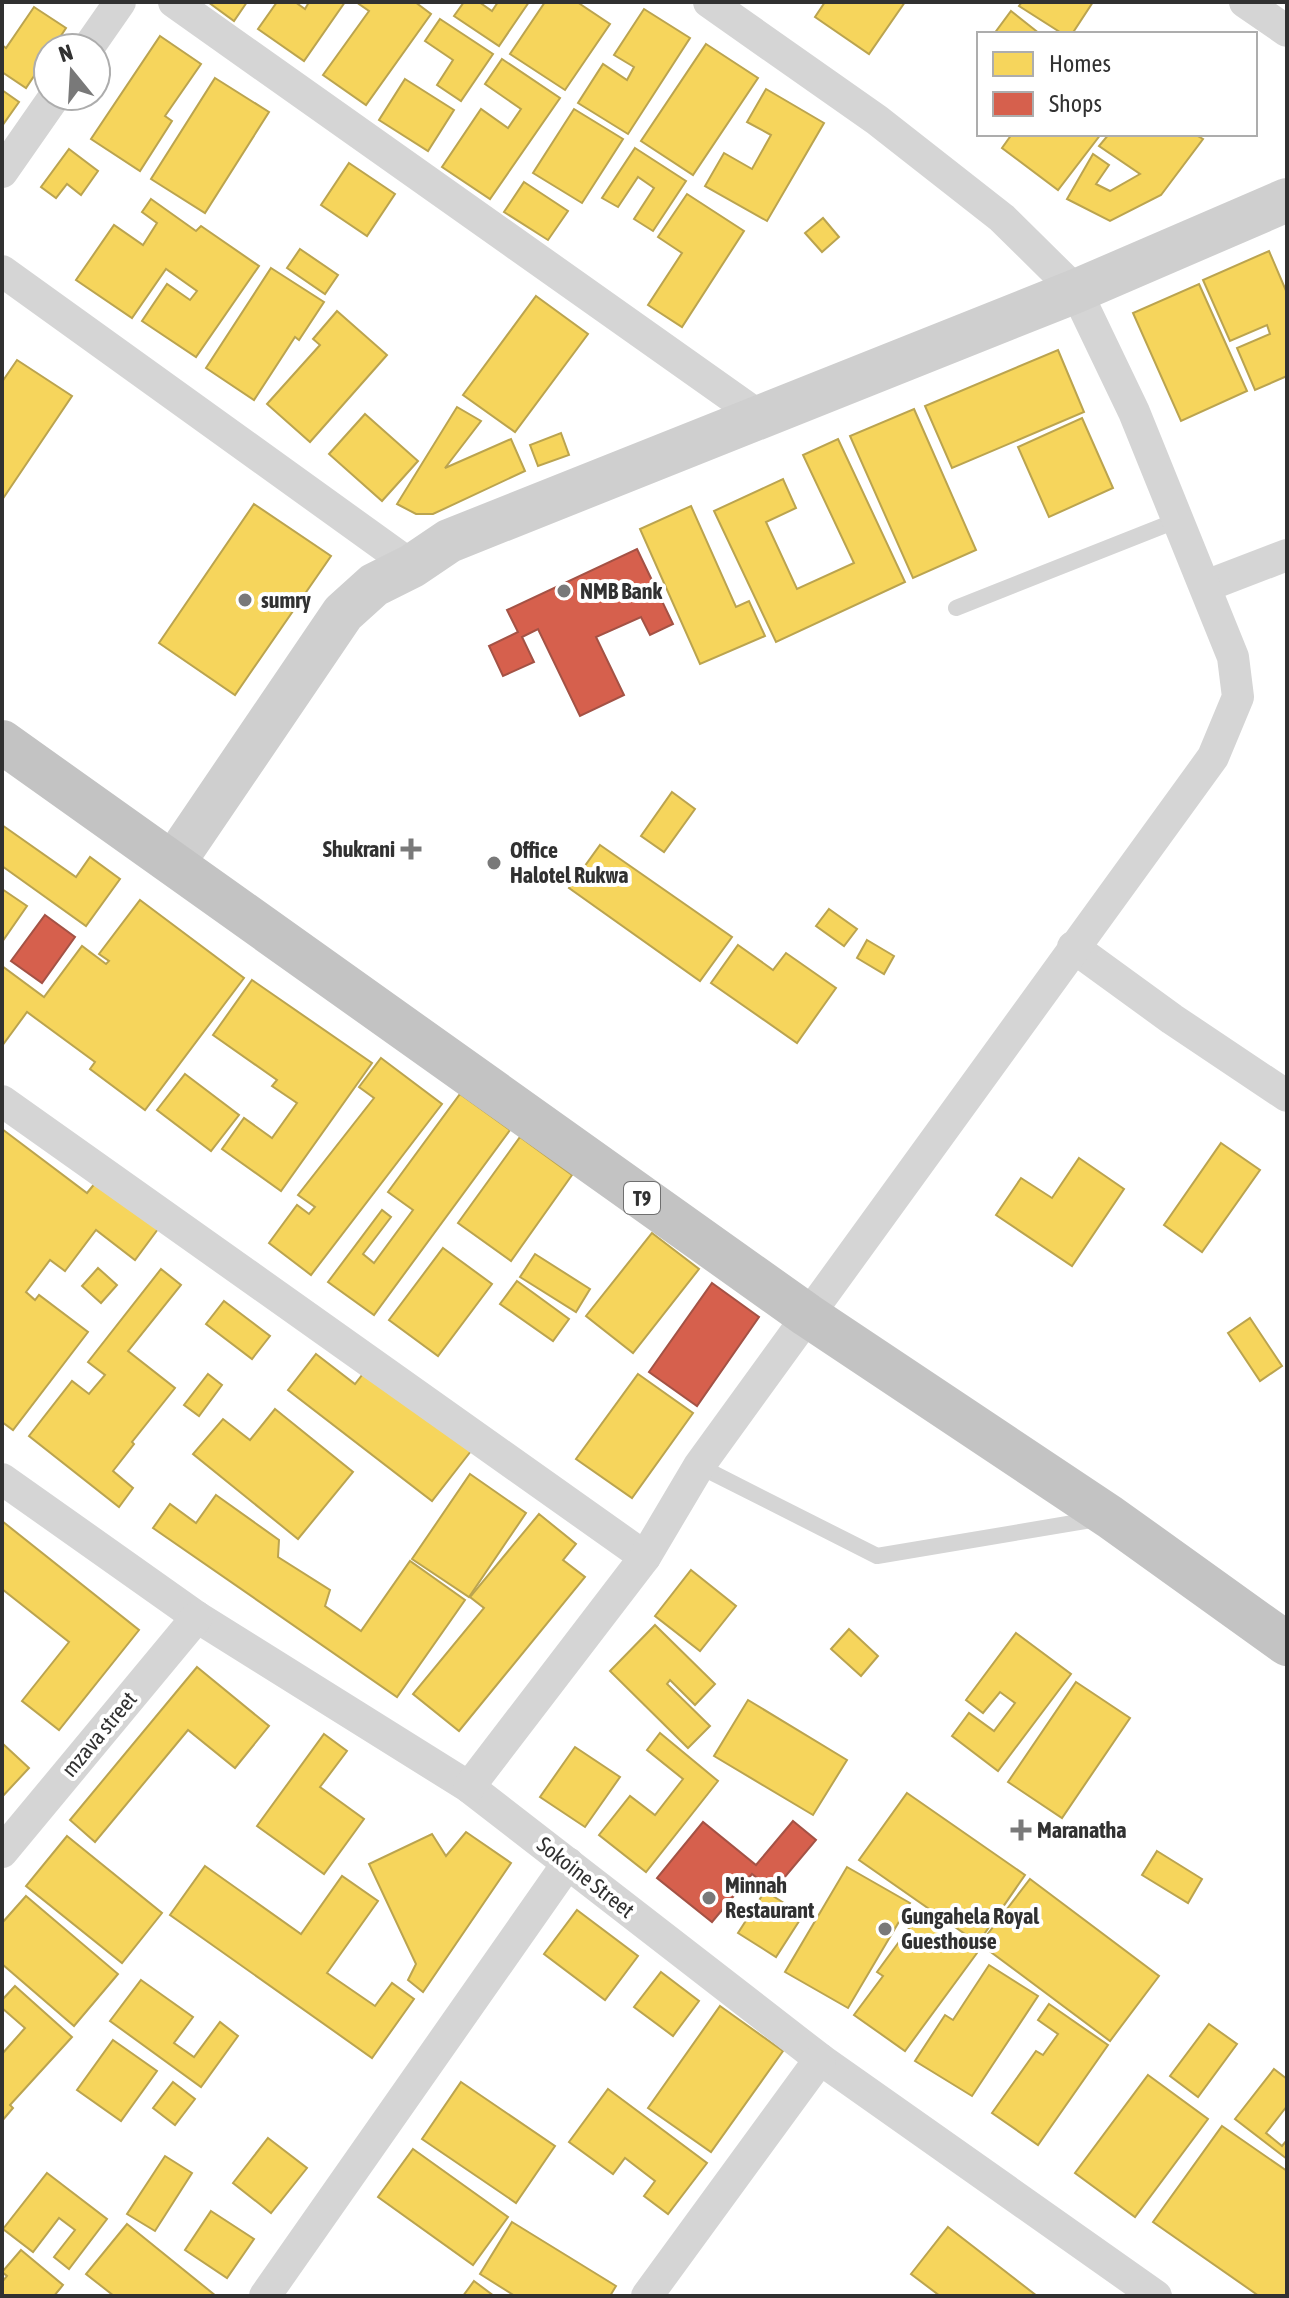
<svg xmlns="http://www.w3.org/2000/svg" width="1289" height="2298" viewBox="0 0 1289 2298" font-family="'Asap Condensed',sans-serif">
<rect width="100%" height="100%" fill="#fff"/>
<g fill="#f6d55c" stroke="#bba44f" stroke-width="2">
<polygon points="208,2 247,2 234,21"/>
<polygon points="277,2 295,2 305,9 309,2 345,2 304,61 258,29"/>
<polygon points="361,2 415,2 431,14 366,105 323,75 369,11 359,4"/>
<polygon points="464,2 479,2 492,11 498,2 529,2 499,46 454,16"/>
<polygon points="545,2 577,2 610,24 565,90 510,54"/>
<polygon points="825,2 905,2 869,54 815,17"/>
<polygon points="1022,2 1093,2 1072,34 1063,34 1019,6"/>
<polygon points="34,7 66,28 53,48 48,48 48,55 26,88 2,72 2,45 6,48"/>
<polygon points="644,9 690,38 628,134 578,103 603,64 627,80 634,67 614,55"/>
<polygon points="1011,11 1040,34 994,34"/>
<polygon points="440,19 493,54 461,101 437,85 453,60 425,41"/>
<polygon points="160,36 201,64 165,116 172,121 140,171 91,139"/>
<polygon points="706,44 758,78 693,175 641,141"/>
<polygon points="502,59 560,98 490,199 442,167 481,109 508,128 521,109 485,84"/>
<polygon points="215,78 269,112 205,213 151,179"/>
<polygon points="405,79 454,110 428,151 379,120"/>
<polygon points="766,89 824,123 767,221 705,186 724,153 752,169 771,135 747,122"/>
<polygon points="2,90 19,102 2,126"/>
<polygon points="574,109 623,139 582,203 533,173"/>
<polygon points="1012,134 1101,134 1058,190 1002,148"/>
<polygon points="1109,134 1194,134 1203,139 1161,195 1110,221 1067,199 1093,154 1109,165 1096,184 1110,191 1140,174 1099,146"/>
<polygon points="635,148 686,181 653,231 634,219 654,188 638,177 618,207 602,198"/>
<polygon points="69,149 98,171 81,195 67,184 56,198 41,187"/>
<polygon points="349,163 395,194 367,236 321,205"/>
<polygon points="524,182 568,211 548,240 504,212"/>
<polygon points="687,194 744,231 682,327 648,305 682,253 658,237"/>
<polygon points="151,199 196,231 201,226 259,266 196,357 142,321 167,284 190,300 197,291 166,269 132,318 76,280 114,225 143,245 157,223 142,212"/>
<polygon points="823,218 839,237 822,252 805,233"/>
<polygon points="300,249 338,275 325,294 287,268"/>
<polygon points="1269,251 1287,293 1287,376 1255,390 1237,348 1270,334 1267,325 1230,341 1203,280"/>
<polygon points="271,268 324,302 299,340 295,337 254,400 206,368"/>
<polygon points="1199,284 1247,391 1181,421 1133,313"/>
<polygon points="536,296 588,334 515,432 463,395"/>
<polygon points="337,311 387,355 310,442 267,404 320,345 313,339"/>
<polygon points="1058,350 1084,412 952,468 925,406"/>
<polygon points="17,360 72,396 2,500 2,382"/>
<polygon points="457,407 481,421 445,468 511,439 525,471 433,514 416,514 397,504"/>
<polygon points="914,409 976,550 913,578 850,436"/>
<polygon points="365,414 418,461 382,501 329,454"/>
<polygon points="1082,418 1113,488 1049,517 1018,447"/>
<polygon points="561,433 569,455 538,466 530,445"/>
<polygon points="838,439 905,582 776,642 714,511 783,479 796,508 766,522 797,589 854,563 803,455"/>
<polygon points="254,504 331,556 235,695 159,643"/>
<polygon points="691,506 736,607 749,601 765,636 700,664 640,529"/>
<polygon points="672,792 695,809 664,852 641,836"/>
<polygon points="2,825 76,877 90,857 120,879 86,926 2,866"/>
<polygon points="600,845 732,937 700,981 569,888"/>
<polygon points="2,889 27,906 2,942"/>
<polygon points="140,900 244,978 145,1110 90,1069 95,1062 27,1012 2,1046 2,966 44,997 82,946 106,964 109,961 99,954"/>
<polygon points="829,909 857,929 844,946 816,926"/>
<polygon points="867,940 894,956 884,974 857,958"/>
<polygon points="738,945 773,970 786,953 836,988 797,1043 711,983"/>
<polygon points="252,980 372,1063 281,1191 222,1149 244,1118 272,1138 297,1103 272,1086 277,1080 213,1035"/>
<polygon points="381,1058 442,1104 311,1275 269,1243 297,1205 309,1214 315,1207 298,1195 374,1098 359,1087"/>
<polygon points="185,1074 239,1115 211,1151 157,1110"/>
<polygon points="460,1094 510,1130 374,1315 328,1282 382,1210 391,1217 363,1254 374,1263 413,1210 388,1192"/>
<polygon points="2,1129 87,1193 96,1182 158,1229 135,1260 96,1230 65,1271 50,1260 26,1292 35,1300 39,1295 88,1332 13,1430 2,1422"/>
<polygon points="520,1137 572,1175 511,1261 458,1223"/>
<polygon points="1221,1143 1260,1170 1202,1252 1164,1225"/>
<polygon points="1079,1158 1124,1189 1072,1266 996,1215 1021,1178 1052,1198"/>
<polygon points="652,1233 699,1269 633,1353 586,1316"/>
<polygon points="443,1248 492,1284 438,1356 389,1320"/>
<polygon points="535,1254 590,1289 576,1312 520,1277"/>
<polygon points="98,1268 117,1285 101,1303 82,1286"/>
<polygon points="161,1269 181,1285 128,1351 175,1388 132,1442 134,1444 113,1471 133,1488 119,1507 29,1436 72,1381 89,1394 105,1375 88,1362"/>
<polygon points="517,1281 569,1319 553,1341 500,1304"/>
<polygon points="224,1301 270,1336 252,1359 206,1324"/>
<polygon points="1250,1318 1282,1366 1260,1381 1228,1333"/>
<polygon points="316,1354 355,1384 366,1370 471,1451 432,1501 288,1390"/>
<polygon points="208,1374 222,1385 199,1416 184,1405"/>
<polygon points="638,1374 693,1413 632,1498 576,1459"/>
<polygon points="275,1409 353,1472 298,1539 193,1454 223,1419 250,1440"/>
<polygon points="470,1474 526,1513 469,1597 412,1559"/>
<polygon points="216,1495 279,1540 278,1557 330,1590 325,1606 361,1631 410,1561 465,1600 397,1697 153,1528 170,1504 196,1523"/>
<polygon points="539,1514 576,1544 563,1560 585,1577 459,1731 413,1694 484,1608 470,1597"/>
<polygon points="2,1521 139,1630 59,1730 22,1701 69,1642 2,1589"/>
<polygon points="691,1570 736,1606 700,1651 655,1616"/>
<polygon points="655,1625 715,1684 695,1705 670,1680 667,1684 710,1726 688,1748 610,1671"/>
<polygon points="849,1629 878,1656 861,1676 831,1649"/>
<polygon points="1016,1633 1071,1674 998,1771 952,1736 969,1713 994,1731 1015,1703 1000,1692 983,1713 966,1700"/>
<polygon points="197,1667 269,1726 235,1768 188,1730 95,1842 70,1820"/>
<polygon points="1076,1682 1130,1718 1062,1818 1008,1782"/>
<polygon points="748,1700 847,1760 813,1815 714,1756"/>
<polygon points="660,1733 718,1781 646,1872 599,1835 630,1796 655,1815 683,1779 647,1750"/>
<polygon points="324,1734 347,1751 320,1787 364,1819 324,1874 257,1826"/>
<polygon points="2,1743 29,1768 2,1797"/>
<polygon points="575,1747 620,1777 585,1827 540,1797"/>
<polygon points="907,1793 1025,1875 978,1943 859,1860"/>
<polygon points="466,1832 511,1863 423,1992 408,1980 416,1964 369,1864 432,1834 446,1856"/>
<polygon points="67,1836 162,1913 122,1963 26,1886"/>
<polygon points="1157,1851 1202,1879 1188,1903 1142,1875"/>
<polygon points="205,1866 301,1934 342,1876 378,1901 327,1973 375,2006 392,1983 414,1999 372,2058 170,1915"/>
<polygon points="847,1867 910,1903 848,2008 785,1972"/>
<polygon points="1030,1879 1159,1976 1110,2041 980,1944"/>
<polygon points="765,1891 803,1915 776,1957 738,1933"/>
<polygon points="26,1896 118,1974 74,2026 2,1964 2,1923"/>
<polygon points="577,1910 638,1956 605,2000 544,1954"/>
<polygon points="921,1912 977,1953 905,2051 854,2015 883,1976 877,1972"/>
<polygon points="989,1965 1038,1996 972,2096 915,2061 945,2015 953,2020"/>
<polygon points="661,1972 699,2001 673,2036 634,2007"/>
<polygon points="141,1980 193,2017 174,2043 194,2057 220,2022 238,2036 201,2087 110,2021"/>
<polygon points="15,1986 72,2037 10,2105 13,2108 2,2121 2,2054 25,2028 2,2008 2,2000"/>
<polygon points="1049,2004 1108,2045 1038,2145 992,2113 1036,2051 1043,2055 1058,2034 1038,2020"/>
<polygon points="720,2006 783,2051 711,2152 648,2108"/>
<polygon points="1209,2024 1237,2044 1198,2097 1170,2076"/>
<polygon points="113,2040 157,2071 121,2121 77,2090"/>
<polygon points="1274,2069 1287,2079 1287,2106 1266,2133 1282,2146 1287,2140 1287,2159 1235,2119"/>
<polygon points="1148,2075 1208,2119 1135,2217 1075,2173"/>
<polygon points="173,2082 195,2099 175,2125 153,2108"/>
<polygon points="461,2082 555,2146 516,2203 422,2139"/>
<polygon points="608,2089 707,2163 668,2214 644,2196 655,2181 625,2158 613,2174 569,2142"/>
<polygon points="1222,2126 1287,2171 1287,2296 1259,2296 1153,2222"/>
<polygon points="268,2138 307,2168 271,2213 233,2183"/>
<polygon points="413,2149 508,2217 473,2265 378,2197"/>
<polygon points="165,2156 192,2173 155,2231 127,2214"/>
<polygon points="47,2173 107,2219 69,2269 54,2257 75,2230 59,2218 33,2252 3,2229"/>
<polygon points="211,2211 254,2239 227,2278 185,2250"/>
<polygon points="512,2222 616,2286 610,2296 515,2296 480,2274"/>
<polygon points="127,2224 216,2296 114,2296 86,2274"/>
<polygon points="948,2227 1037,2296 940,2296 911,2274"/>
<polygon points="21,2250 63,2285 54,2296 2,2296 2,2282 7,2276 2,2272"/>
<polygon points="474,2281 494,2296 463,2296"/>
</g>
<g fill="#d6604d" stroke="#a45245" stroke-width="2">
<polygon points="637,549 673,624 650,635 641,617 596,637 624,695 580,716 538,629 522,637 534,662 503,676 489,646 518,632 507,610"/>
<polygon points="45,915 75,937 42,983 11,961"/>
<polygon points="712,1283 759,1317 697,1406 649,1372"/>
<polygon points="793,1821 816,1840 773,1891 752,1874 712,1922 657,1878 703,1822 756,1865"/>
</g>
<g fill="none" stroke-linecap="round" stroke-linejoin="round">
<g stroke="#d5d5d5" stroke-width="16">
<polyline points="956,608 1178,520"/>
<polyline points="699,1466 877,1556 1097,1519"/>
</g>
<g stroke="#d5d5d5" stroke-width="32">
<polyline points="174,2 759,416"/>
<polyline points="1245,2 1287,31"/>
<polyline points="88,48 120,2"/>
<polyline points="2,172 55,96"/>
<polyline points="2,271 412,566"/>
<polyline points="1206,586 1287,555"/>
<polyline points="1073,947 1172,1019 1287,1096"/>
<polyline points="2,1101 645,1557"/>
<polyline points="2,1479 197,1617 469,1787 820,2059 1156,2296"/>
<polyline points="469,1787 645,1557 699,1466 1213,757 1238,697 1233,657 1134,412 1076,291 1002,218 877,120 709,2"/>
<polyline points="2,1852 197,1617"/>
<polyline points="265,2296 568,1863"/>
<polyline points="647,2296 820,2059"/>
</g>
<polyline stroke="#cfcfcf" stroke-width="44" points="174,862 343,613 374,585 412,566 449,541 1076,291 1287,200"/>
<polyline stroke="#c3c3c3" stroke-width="44" points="2,742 807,1315 1110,1517 1287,1644"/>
</g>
<g fill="#797979" stroke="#fff" stroke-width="3">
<circle cx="564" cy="591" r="8"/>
<circle cx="245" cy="600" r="8"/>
<path d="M407 837h8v8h8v8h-8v8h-8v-8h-8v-8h8z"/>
<circle cx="494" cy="863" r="8"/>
<path d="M1017 1818h8v8h8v8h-8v8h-8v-8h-8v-8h8z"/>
<circle cx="709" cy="1898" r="8"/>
<circle cx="885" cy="1929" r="8"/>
</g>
<g text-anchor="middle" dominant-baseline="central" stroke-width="8" stroke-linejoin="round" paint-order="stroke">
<rect fill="#fff" stroke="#6f6f6f" stroke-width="2" x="624" y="1182" width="36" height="32" rx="6"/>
<g font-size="20" font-weight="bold" fill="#313131">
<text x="642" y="1198">T9</text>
</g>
<g font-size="22" font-weight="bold" fill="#313131" stroke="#fff" text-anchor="start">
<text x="580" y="591">NMB Bank</text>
<text x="261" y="600">sumry</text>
<text x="395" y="849" text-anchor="end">Shukrani</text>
<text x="510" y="850">Office<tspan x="510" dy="25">Halotel Rukwa</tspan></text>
<text x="1037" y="1830">Maranatha</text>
<text x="725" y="1885">Minnah<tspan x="725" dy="25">Restaurant</tspan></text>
<text x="901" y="1916">Gungahela Royal<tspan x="901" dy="25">Guesthouse</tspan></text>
</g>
<g font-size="22" fill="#313131" stroke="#fff">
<text transform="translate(99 1734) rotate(-50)">mzava street</text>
<text transform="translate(586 1877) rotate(38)">Sokoine Street</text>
</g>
</g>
<rect width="1289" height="2298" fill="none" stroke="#313131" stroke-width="8"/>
<rect x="977" y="32" width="280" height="104" fill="#ffffff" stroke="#adadad" stroke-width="2"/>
<rect x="993" y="52" width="40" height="24" fill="#f6d55c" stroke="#adadad" stroke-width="2"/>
<text x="1049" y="72" font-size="24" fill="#313131">Homes</text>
<rect x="993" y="92" width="40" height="24" fill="#d6604d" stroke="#adadad" stroke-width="2"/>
<text x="1049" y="112" font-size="24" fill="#313131">Shops</text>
<g transform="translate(72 72) rotate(342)"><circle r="38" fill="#ffffff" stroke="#adadad" stroke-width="2"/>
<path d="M0-6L14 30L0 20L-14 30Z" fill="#797979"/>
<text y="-12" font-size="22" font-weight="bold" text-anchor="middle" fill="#313131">N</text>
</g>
</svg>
